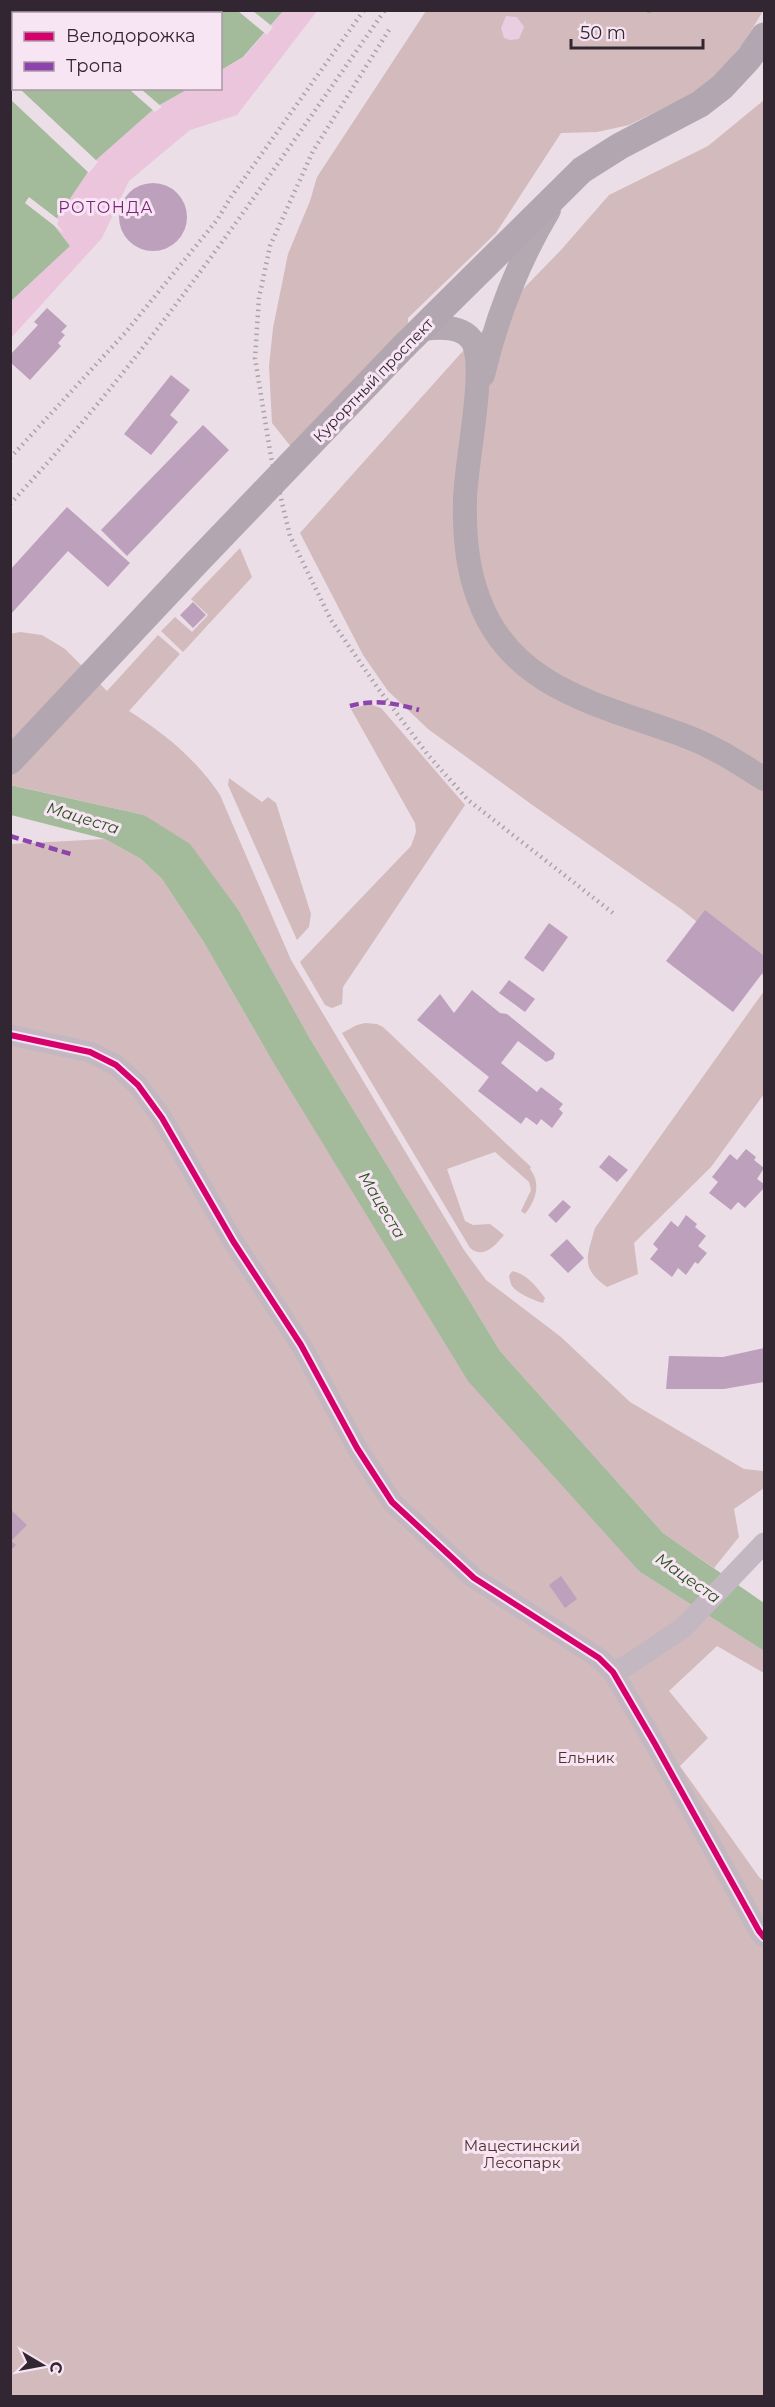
<svg xmlns="http://www.w3.org/2000/svg" width="775" height="2407" viewBox="0 0 775 2407" font-family="Montserrat,sans-serif">
<rect width="100%" height="100%" fill="#ebdee7"/>
<g fill="#d2babd">
<polygon points="426,11 763,11 743,44 708,86 629,125 597,132 561,133 496,233 408,318 408,323 292,448 272,423 269,366 273,328 288,254 310,201 317,177"/>
<polygon points="764,100 764,976 681,909 531,804 428,729 388,691 363,655 300,533 462,352 561,250 609,195 708,146"/>
<polygon points="240,548 252,577 183,652 161,631 175,617 192,632 208,615 191,599"/>
<path d="M 20,632 L 42,635 L 65,649 L 107,691 L 158,635 L 180,654 L 129,711 C 164,733 197,760 220,795 L 291,960 L 464,1250 L 486,1280 L 561,1337 L 630,1402 L 744,1469 L 763,1471 L 764,1488 L 734,1509 L 739,1537 L 714,1568 L 663,1533 L 500,1351 L 309,1037 L 239,911 L 144,815 L 11,785 L 10,634 Z"/>
<polygon points="369,704 381,708 465,805 343,987 342,1004 332,1008 325,1005 300,962 411,846 416,832 415,823 351,709"/>
<polygon points="229,778 262,802 268,797 276,803 311,914 309,927 297,940 228,785"/>
<polygon points="105,839 141,859 162,879 203,941 270,1057 640,1572 764,1651 764,1673 717,1646 669,1691 708,1738 680,1766 759,1877 764,1881 764,2396 11,2396 11,844"/>
<path d="M 764,991 L 764,1094 L 711,1167 L 634,1243 L 638,1274 L 607,1287 C 580,1268 587,1257 595,1228 Z"/>
<path d="M 365,1023 L 377,1024 L 383,1027 L 531,1167 L 530,1169 C 542,1184 535,1201 525,1214 L 521,1211 L 531,1190 L 529,1182 L 495,1152 L 447,1169 L 465,1221 L 473,1225 L 490,1224 L 504,1235 C 495,1246 484,1259 470,1248 L 342,1033 L 357,1025 Z"/>
<path d="M 512,1271 C 527,1274 536,1286 545,1298 L 543,1303 C 535,1301 517,1293 512,1286 C 510,1283 510,1279 509,1276 Z"/>
</g>
<polygon fill="#eac5dc" points="283,11 317,11 237,115 190,130 129,181 102,238 11,338 11,301 70,246 53,224 96,160 156,107 188,89 220,88 221,70 244,57"/>
<polygon fill="#e9cee1" points="506,16 517,17 524,27 519,39 510,40 504,38 501,28"/>
<g fill="#a3ba9b">
<polygon points="11,11 283,11 243,57 221,70 220,14 14,14 14,88 188,89 156,107 96,160 53,224 70,246 11,301"/>
<polygon points="10,785 144,815 190,844 239,911 309,1037 500,1351 663,1533 764,1603 764,1651 640,1572 468,1381 270,1057 203,941 162,879 141,859 105,839 11,815"/>
</g>
<g fill="#ebdee7">
<polygon points="238,11 253,11 273,27 267,35"/>
<polygon points="11,79 13,82 14,88 20,89 98,162 89,173 11,100"/>
<polygon points="133,89 141,89 162,107 155,112 131,91"/>
<polygon points="29,197 59,220 57,224 65,234 25,203"/>
</g>
<g fill="none" stroke-linecap="round" stroke-linejoin="round">
<polyline stroke="#a3ba9b" stroke-width="5" points="649,10 649,11"/>
</g>
<g fill="#bda0bc">
<circle cx="153" cy="217" r="34"/>
<polygon points="47,308 67,326 61,332 65,335 58,343 61,346 30,380 10,362 10,355 38,325 34,322"/>
<polygon points="171,375 190,390 170,415 178,422 151,455 124,434"/>
<polygon points="203,425 229,450 127,556 101,530"/>
<polygon points="67,507 130,563 108,587 68,551 10,615 10,570"/>
<polygon points="193,602 206,615 193,628 180,615"/>
<polygon points="705,910 764,956 764,971 733,1012 666,961"/>
<polygon points="549,923 568,937 543,972 524,958"/>
<polygon points="509,980 535,999 525,1012 499,993"/>
<polygon points="472,990 500,1013 507,1014 555,1053 553,1059 546,1062 518,1041 501,1063 537,1092 541,1087 563,1104 559,1109 563,1113 552,1128 541,1119 537,1125 526,1117 521,1124 478,1091 489,1077 417,1020 440,994 454,1013"/>
<polygon points="746,1149 756,1157 754,1160 764,1168 757,1179 764,1184 764,1188 745,1208 738,1202 731,1210 709,1193 718,1182 712,1177 730,1154 737,1160"/>
<polygon points="609,1155 628,1170 617,1182 599,1167"/>
<polygon points="563,1200 571,1207 556,1223 548,1215"/>
<polygon points="686,1215 697,1224 695,1227 706,1236 698,1246 707,1253 698,1264 695,1262 686,1275 678,1268 672,1277 650,1259 658,1249 653,1244 671,1221 678,1227"/>
<polygon points="567,1239 584,1258 568,1273 550,1255"/>
<polygon points="764,1348 764,1382 724,1389 666,1389 669,1356 723,1357"/>
<polygon points="10,1509 27,1525 11,1541 16,1545 10,1551"/>
<polygon points="561,1576 577,1599 565,1608 549,1585"/>
</g>
<g fill="none" stroke-linecap="round" stroke-linejoin="round">
<g stroke="#c3b8c1" stroke-width="21">
<polyline points="10,1035 90,1052 116,1065 138,1085 162,1118 233,1241 301,1345 357,1448 392,1502 474,1578 599,1658 613,1672 655,1744 759,1931 764,1937"/>
<polyline points="613,1672 628,1665 684,1627 764,1543"/>
</g>
<g stroke="#b4a8b1" stroke-width="24">
<path d="M 423,329 C 439,327 463,325 473,342 C 487,369 465,466 465,500 C 464,535 467,570 480,602 C 514,691 606,706 685,736 C 713,746 739,763 764,779"/>
<path d="M 483,375 C 497,316 518,262 549,210"/>
</g>
<polyline stroke="#b2a7b0" stroke-width="27" points="404,346 582,170 620,146 700,104 722,87 749,58 764,36"/>
<g stroke="#aba2a9" stroke-width="4.5" stroke-dasharray="1.5 4.5" stroke-linecap="butt">
<polyline points="389,30 313,151 270,246 259,298 255,358 271,457 290,536 331,620 377,687 428,755 468,800 613,913"/>
<polyline points="10,458 125,333 217,220 231,197 364,10"/>
<path d="M 10,504 C 152,352 266,180 385,10"/>
</g>
<polyline stroke="#b2a7b0" stroke-width="27" points="10,761 194,565 404,346"/>
<g stroke="#8e44ad" stroke-width="4.5" stroke-dasharray="9 4.5" stroke-linecap="butt">
<path d="M 350,706 C 374,699 395,703 419,710"/>
<polyline points="10,836 74,855"/>
</g>
<defs>
<polyline id="cycleway" points="10,1035 90,1052 116,1065 138,1085 162,1118 233,1241 301,1345 357,1448 392,1502 474,1578 599,1658 613,1672 655,1744 759,1931 764,1937"/>
</defs>
<use href="#cycleway" stroke="#f8e5f3" stroke-width="10"/>
<use href="#cycleway" stroke="#d6006c" stroke-width="6"/>
</g>
<g text-anchor="middle" dominant-baseline="central" stroke-width="6" stroke-linejoin="round" paint-order="stroke">
<g font-size="15" fill="#332633" stroke="#f8e5f3">
<text transform="translate(373 380) rotate(-46)">Курортный проспект</text>
</g>
<g font-size="15" fill="#502f2b" stroke="#f8e5f3">
<text x="586" y="1757">Ельник</text>
<text x="522" y="2145">Мацестинский<tspan x="522" dy="17">Лесопарк</tspan></text>
</g>
<g font-size="16" letter-spacing="1.5" fill="#7c237e" stroke="#f8e5f3">
<text x="106" y="207">РОТОНДА</text>
</g>
<g font-size="16" font-style="italic" fill="#28531e" stroke="#f8e5f3">
<text transform="translate(83 818) rotate(17)">Мацеста</text>
<text transform="translate(382 1205) rotate(59)">Мацеста</text>
<text transform="translate(688 1578) rotate(35)">Мацеста</text>
</g>
</g>
<rect width="775" height="2407" fill="none" stroke="#332633" stroke-width="24"/>
<rect x="12" y="12" width="210" height="78" fill="#f8e5f3" stroke="#a999a6" stroke-width="1.5"/>
<rect x="24" y="32" width="30" height="9" fill="#d6006c" stroke="#a999a6" stroke-width="1.5"/>
<text x="66" y="42" font-size="18" fill="#332633">Велодорожка</text>
<rect x="24" y="62" width="30" height="9" fill="#8e44ad" stroke="#a999a6" stroke-width="1.5"/>
<text x="66" y="72" font-size="18" fill="#332633">Тропа</text>
<g transform="translate(42 2365) rotate(100)" stroke="#f8e5f3" stroke-width="4.5" paint-order="stroke">
<path d="M0-4.5L10 22L0 15L-10 22Z" fill="#332633"/>
<text y="-9" font-size="16" font-weight="bold" text-anchor="middle" fill="#332633">С</text>
</g>
<path d="M571 39v9h132v-9" fill="none" stroke="#332633" stroke-width="3"/>
<text x="580" y="39" font-size="18" fill="#332633" stroke="#f8e5f3" stroke-width="4.5" paint-order="stroke">50 m</text>
</svg>
